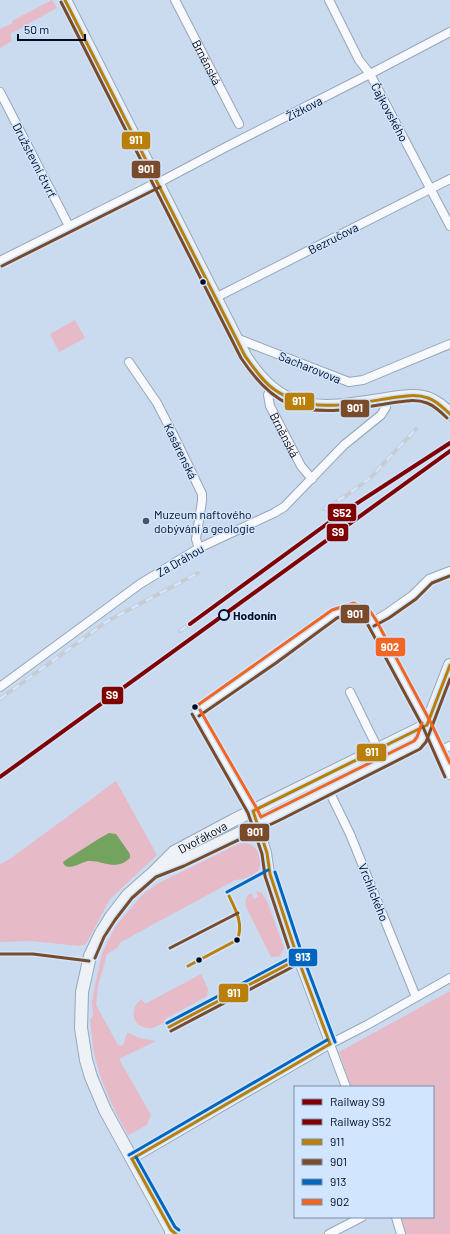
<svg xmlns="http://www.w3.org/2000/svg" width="450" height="1234" viewBox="0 0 450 1234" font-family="Barlow,sans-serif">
<rect width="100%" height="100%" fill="#cadaef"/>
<g fill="#e6bac7">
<polygon points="52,0 57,8 10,34 12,41 0,48 0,29 13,23 12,21"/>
<polygon points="75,320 85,338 59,352 50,334"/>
<polygon points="116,781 157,855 110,899 86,944 80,946 31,941 0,942 0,864 10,859"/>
<path d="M 244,843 C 256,844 260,853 261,864 C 258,876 246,879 235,880 L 121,942 L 117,948 L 107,954 L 98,986 L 96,1005 L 118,1045 L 123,1046 L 127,1033 L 129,1033 L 139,1038 L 156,1041 L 119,1059 L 151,1115 L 147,1125 L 128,1135 C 113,1108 98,1078 93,1047 C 92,1037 91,1028 90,1019 L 93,1016 L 92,1002 L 95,985 L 102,954 L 115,927 L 143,894 L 157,884 L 236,845 Z"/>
<path d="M 256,891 L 262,893 L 267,901 L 284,948 L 280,956 L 275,957 L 271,957 L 246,907 C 245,901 246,896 251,893 L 254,899 L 258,897 Z"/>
<path d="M 201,974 L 208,989 L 207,996 L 165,1019 L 166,1022 C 160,1024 154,1029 148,1028 C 131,1027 129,1007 142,999 L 145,1004 Z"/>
<polygon points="450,991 450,1234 403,1234 398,1217 433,1217 433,1087 351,1087 339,1052"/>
</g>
<path fill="#74a360" d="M 109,833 L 116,834 L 130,854 L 130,858 C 115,872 104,860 88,861 C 81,862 66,873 63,862 L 67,859 L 100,838 Z"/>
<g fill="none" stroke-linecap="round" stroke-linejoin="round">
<defs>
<g id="minor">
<path id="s1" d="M 175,0 L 239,124"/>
<polyline points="329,0 359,60 370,74 450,226"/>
<polyline points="0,92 70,228"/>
<polyline points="158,183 226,147 370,74 450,32"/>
<polyline points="215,298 450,179"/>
<polyline points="236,338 349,382 363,380 450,344"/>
<polyline points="129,362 157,403 176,440 202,494 202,501 196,539 199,548"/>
<path id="s2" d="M 271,387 L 268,395 L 270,406 L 301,466 L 312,479"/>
<polyline points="372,622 386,614 413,595 429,579 450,571"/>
<polyline points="0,687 140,584 199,548 274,513 284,507 344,445 381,415 386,407 387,398"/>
<polyline points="350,692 378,749"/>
<polyline points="439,751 450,746"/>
<polyline points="328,789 350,834 416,997"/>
<polyline points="346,1087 298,959 270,874 267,853 258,824 253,811 196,712 273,659 335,614 353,608 360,611 367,615 372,622 427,725 450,775"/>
<polyline points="132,1159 330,1044 367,1025 450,978"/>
<polyline points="396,1217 401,1234"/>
<polyline points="329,1234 362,1217"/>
</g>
<polyline id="tertiary" points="0,262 158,183"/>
<g id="secondary">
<path d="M 65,0 L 245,356 C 284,417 322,409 386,399 C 413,394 430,392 450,414"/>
<polyline points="158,871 182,861 280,814 417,745 421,740 450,665"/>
<path id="s3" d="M 171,1234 L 171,1230 L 105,1110 L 91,1077 L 86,1060 L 81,1028 L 82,992 L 90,956 L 100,935 L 111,917 L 128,895 L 153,873 L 174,852 L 234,820 L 427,725"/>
</g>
</defs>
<use href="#minor" stroke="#97a7bb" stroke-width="10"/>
<use href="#tertiary" stroke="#97a7bb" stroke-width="12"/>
<use href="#secondary" stroke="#97a7bb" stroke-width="14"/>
<use href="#minor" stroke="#f7f9fd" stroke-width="8"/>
<use href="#tertiary" stroke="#f7f9fd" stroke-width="10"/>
<use href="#secondary" stroke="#eef2f7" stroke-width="12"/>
<defs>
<g id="rail">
<polyline points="324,509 347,495 369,479 416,429"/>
<polyline points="180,631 190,624"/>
<polyline points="0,699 106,622 198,573"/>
</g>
</defs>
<use href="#rail" stroke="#c7ccd3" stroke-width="4"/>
<use href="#rail" stroke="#d1e5fe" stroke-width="2.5" stroke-dasharray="8" stroke-linecap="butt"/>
<defs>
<g id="bus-1">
<path d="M 65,0 L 245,356 C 254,368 263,382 275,390 C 308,413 348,405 385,399 C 399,397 414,393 428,398 C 437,401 443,408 450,414"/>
<path d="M 188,966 L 237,940 C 244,925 236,910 229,896"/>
<polyline points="169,1027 298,959"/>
<polyline points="330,1044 298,959 270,874 267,853 253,811 427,725 450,665"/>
<polyline points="132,1159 330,1044"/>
<polyline points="132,1159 171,1230 176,1234"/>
</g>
<g id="bus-2">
<path d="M 61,2 L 241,358 C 253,376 268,395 289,404 C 319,416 354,409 385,404 C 399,402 414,398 427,403 C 435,406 441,412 447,418"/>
<polyline points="2,266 160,187"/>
<polyline points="374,626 389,618 416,599 432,583 450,576"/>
<polyline points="192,714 248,813 262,854 265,876 293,961"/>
<polyline points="199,716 276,663 337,618 353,613 364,619 368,625 423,727 445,777"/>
<polyline points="170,948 238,913"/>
<polyline points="0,954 33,954 89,961"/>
<polyline points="95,958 104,937 115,920 132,898 156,877 184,866 282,819 420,749 426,742 450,679"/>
<polyline points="171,1031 300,963"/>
</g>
<g id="bus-3">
<polyline points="275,872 303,957 335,1042"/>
<polyline points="227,892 268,870"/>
<polyline points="167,1023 296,955"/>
<polyline points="129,1155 327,1040"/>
<polyline points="136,1157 175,1227 179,1230"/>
</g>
<g id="bus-4">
<polyline points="195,707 332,610 354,603 370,611 376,620 431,723 450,763"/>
<polyline points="200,710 257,809 261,817 414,741 417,737 422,723"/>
</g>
</defs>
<use href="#bus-1" stroke="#d1e5fe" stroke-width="6"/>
<use href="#bus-2" stroke="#d1e5fe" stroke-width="6"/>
<use href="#bus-3" stroke="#d1e5fe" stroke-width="6"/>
<use href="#bus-4" stroke="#d1e5fe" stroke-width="6"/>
<use href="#bus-1" stroke="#b97f08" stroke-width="3"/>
<use href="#bus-2" stroke="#7a4b2a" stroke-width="3"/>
<use href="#bus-3" stroke="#0065bd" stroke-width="3"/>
<use href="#bus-4" stroke="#f26522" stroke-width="3"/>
<defs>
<polyline id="rail-1" points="0,777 450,451"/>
<polyline id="rail-2" points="190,624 342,513 450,443"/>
</defs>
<use href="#rail-1" stroke="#d1e5fe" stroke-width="7"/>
<use href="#rail-2" stroke="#d1e5fe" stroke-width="7"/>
<use href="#rail-1" stroke="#800000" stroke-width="4"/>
<use href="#rail-2" stroke="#800000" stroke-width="4"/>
</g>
<g fill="#000b20" stroke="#d1e5fe" stroke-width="1.5">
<circle cx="203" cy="282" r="3.5"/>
<circle cx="195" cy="707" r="3.5"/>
<circle cx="237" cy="940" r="3.5"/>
<circle cx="199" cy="960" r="3.5"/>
</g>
<circle fill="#475368" stroke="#d1e5fe" stroke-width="1.5" cx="146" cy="521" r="4"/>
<circle fill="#d1e5fe" stroke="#000b20" stroke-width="2" cx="224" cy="615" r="5"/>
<g text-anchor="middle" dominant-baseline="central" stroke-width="3" stroke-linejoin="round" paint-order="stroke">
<g font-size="12" fill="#000b20" stroke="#d1e5fe">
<text stroke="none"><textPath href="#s1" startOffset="70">Brněnská</textPath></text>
<text transform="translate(304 108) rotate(-27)">Žižkova</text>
<text transform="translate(390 112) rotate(62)">Čajkovského</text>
<text transform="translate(35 160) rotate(63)">Družstevní čtvrť</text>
<text transform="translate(333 238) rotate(-27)">Bezručova</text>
<text transform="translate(310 367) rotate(22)">Sacharovova</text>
<text stroke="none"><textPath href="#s2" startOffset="52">Brněnská</textPath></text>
<text transform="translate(181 451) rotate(64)">Kasárenská</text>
<text transform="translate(180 560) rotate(-30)">Za Dráhou</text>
<text stroke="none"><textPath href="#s3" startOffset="467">Dvořákova</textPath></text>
<text transform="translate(374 892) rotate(68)">Vrchlického</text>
</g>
<g font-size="12" fill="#000b20" stroke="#d1e5fe" text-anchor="start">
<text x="154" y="514">Muzeum naftového<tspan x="154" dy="14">dobývání a geologie</tspan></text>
</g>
<g font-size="12" font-weight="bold" fill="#000b20" stroke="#d1e5fe" text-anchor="start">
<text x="233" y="615">Hodonín</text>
</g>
</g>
<g stroke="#d1e5fe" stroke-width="1.5">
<rect x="121" y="131" width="30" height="19" rx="4" fill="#b97f08"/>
<rect x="131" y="160" width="30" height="19" rx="4" fill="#7a4b2a"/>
<rect x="284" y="392" width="31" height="19" rx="4" fill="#b97f08"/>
<rect x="340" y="399" width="30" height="19" rx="4" fill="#7a4b2a"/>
<rect x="327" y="503" width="30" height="19" rx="4" fill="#800000"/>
<rect x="326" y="523" width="23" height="19" rx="4" fill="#800000"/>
<rect x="340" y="604" width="30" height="20" rx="4" fill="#7a4b2a"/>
<rect x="375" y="637" width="31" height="20" rx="4" fill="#f26522"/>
<rect x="101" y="686" width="23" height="19" rx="4" fill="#800000"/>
<rect x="356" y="743" width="31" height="19" rx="4" fill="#b97f08"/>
<rect x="239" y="823" width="31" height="19" rx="4" fill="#7a4b2a"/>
<rect x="288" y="948" width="30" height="19" rx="4" fill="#0065bd"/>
<rect x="218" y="983" width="31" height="20" rx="4" fill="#b97f08"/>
</g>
<g font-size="11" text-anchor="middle" font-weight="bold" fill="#fff">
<text x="136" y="144">911</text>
<text x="146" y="173">901</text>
<text x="299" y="405">911</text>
<text x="355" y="412">901</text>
<text x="342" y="517">S52</text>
<text x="338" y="536">S9</text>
<text x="355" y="618">901</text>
<text x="390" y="651">902</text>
<text x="112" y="699">S9</text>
<text x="372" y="756">911</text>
<text x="255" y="836">901</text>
<text x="303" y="961">913</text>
<text x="234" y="997">911</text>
</g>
<rect x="294" y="1086" width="140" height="132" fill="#d1e5fe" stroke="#7d8ea5"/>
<rect x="302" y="1099" width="20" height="6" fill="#800000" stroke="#7d8ea5"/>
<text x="330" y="1106" font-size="12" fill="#000b20">Railway S9</text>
<rect x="302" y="1119" width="20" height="6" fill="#800000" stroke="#7d8ea5"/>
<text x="330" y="1126" font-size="12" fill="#000b20">Railway S52</text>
<rect x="302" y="1139" width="20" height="6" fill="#b97f08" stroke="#7d8ea5"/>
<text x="330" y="1146" font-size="12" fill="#000b20">911</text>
<rect x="302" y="1159" width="20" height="6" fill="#7a4b2a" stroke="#7d8ea5"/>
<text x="330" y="1166" font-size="12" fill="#000b20">901</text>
<rect x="302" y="1179" width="20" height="6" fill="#0065bd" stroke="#7d8ea5"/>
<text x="330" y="1186" font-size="12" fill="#000b20">913</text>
<rect x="302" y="1199" width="20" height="6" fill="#f26522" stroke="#7d8ea5"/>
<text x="330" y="1206" font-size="12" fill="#000b20">902</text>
<path d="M18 34v6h67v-6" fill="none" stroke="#000b20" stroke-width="2"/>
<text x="24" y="34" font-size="12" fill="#000b20" stroke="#d1e5fe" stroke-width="3" paint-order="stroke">50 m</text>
</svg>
